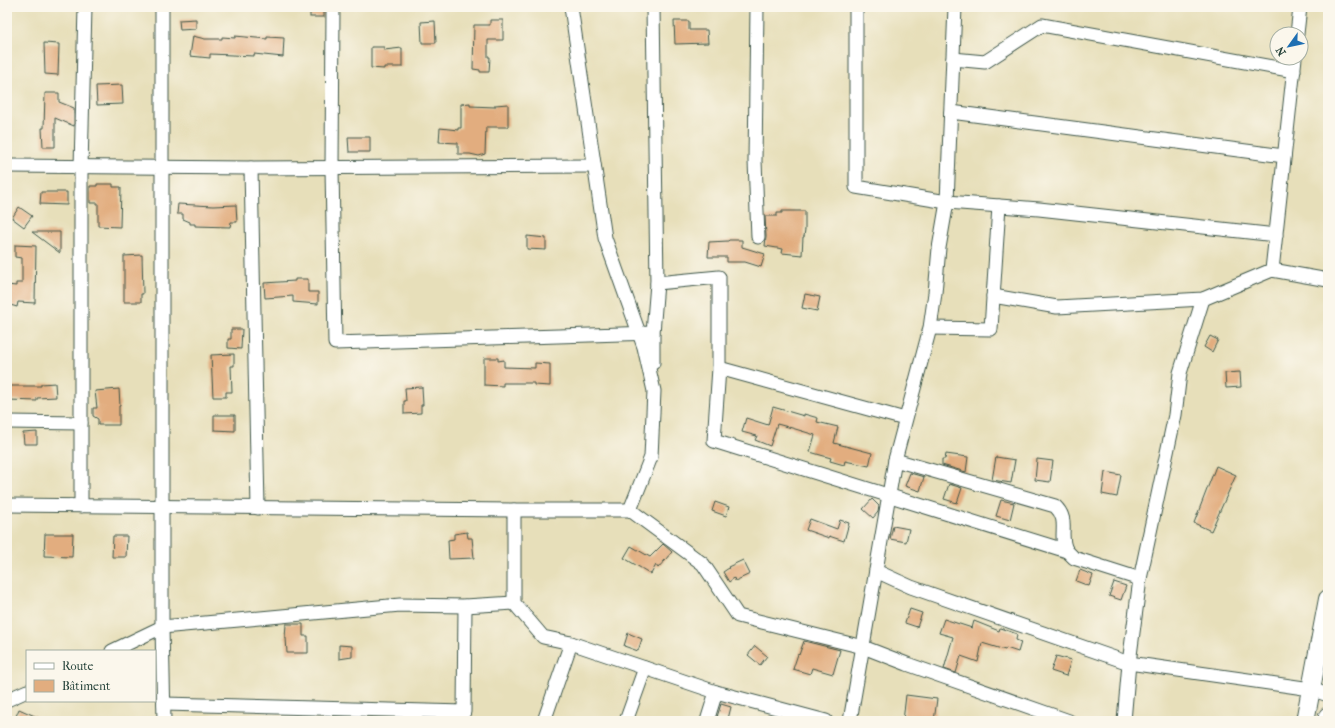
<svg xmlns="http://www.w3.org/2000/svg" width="1335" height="728" viewBox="0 0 1335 728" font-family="'IM FELL French Canon',serif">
<rect width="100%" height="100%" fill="#fbf7ec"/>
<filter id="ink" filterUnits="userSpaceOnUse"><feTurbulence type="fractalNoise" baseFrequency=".025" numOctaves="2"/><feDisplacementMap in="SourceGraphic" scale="8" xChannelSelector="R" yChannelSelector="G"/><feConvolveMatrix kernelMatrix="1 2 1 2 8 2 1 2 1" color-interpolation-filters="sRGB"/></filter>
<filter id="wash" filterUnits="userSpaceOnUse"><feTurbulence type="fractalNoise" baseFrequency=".012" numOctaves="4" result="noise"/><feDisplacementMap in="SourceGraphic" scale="16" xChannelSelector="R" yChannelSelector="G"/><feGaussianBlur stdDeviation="0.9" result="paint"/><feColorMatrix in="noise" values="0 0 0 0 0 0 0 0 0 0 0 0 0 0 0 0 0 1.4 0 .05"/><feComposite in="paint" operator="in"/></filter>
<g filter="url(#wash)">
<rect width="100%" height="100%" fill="#e7dfba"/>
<g id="blocks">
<g fill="#e2ad7f">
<rect x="310" y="7" width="14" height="10"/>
<polygon points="196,19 196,29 180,30 179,20"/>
<polygon points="490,20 503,20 503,40 488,40 488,57 490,57 489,72 480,72 480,70 473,69 474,25 490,25"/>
<polygon points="435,21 436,43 422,43 421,22"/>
<polygon points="674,21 689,21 689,30 707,30 708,43 675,44"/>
<polygon points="193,36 205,39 222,39 222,37 235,38 235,36 267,39 267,37 284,38 283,57 254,54 254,56 210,54 210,58 190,56"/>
<polygon points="44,43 59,44 58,75 45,74"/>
<polygon points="371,47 384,47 384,50 402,48 402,67 384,67 384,69 371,68"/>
<polygon points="122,85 123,104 97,105 96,86"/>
<polygon points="45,93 59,93 59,102 74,108 74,126 55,118 55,147 43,147 42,128 44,128"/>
<polygon points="470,103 470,106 495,107 495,105 508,104 508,127 486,127 485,154 479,156 470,154 458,154 458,143 439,142 440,128 458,130 458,128 461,128 461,104"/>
<polygon points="348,137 370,137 370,152 349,152"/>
<polygon points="97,184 113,184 113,187 121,187 120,227 98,226 98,203 90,203 90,186 97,186"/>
<polygon points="41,192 67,192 67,205 40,204"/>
<polygon points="178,204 213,206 236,205 237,222 231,222 230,227 195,226 195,224 190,224 190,222 183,219 183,214 177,214"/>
<polygon points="19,207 32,216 24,227 12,218"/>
<polygon points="782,211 805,211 805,229 804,237 803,237 802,255 782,253 783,249 765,246 766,237 765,216 777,216 777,213 782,213"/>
<polygon points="32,232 60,232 60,253"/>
<polygon points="527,236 546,238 546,250 527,249"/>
<polygon points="729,240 742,240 742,247 765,254 761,267 745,262 727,262 727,257 708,257 709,242 728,241"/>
<polygon points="15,245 36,246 35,303 18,302 17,307 7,304 7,285 16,286 16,283 22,283 22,258 15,257"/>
<polygon points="142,255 143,294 141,294 141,302 124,302 124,256"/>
<polygon points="295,279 308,279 308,292 318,292 318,304 293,302 293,296 265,298 264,283 295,281"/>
<polygon points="805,294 820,297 817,311 802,308"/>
<polygon points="231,329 242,329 241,349 228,348 228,339 231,339"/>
<polygon points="1210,336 1218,340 1212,352 1204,347"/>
<polygon points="234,354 234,366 231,366 232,392 226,392 226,397 213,397 211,355"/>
<polygon points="484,358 498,358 498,361 504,360 504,367 535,368 535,363 550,364 550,386 534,385 534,383 503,383 503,386 484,385"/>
<polygon points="1240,372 1241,387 1226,388 1225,373"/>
<polygon points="55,383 56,397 37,398 37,401 9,400 9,386 41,386 41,384"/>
<polygon points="422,387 423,405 421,405 421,413 404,414 404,401 406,401 405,388"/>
<polygon points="119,389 120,406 119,406 119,425 98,425 98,419 93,416 93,408 97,408 95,391"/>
<polygon points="773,407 804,416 804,414 818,418 817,422 838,427 834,443 872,453 869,466 845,461 844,465 830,461 831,458 810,452 815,435 792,428 777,424 770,446 755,440 757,436 742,432 746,418 768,425"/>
<polygon points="214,415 235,415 235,431 214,430"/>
<polygon points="37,432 37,444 24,444 23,433"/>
<polygon points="946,454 968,457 966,472 942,465 942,459 945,459"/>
<polygon points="996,457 1015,460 1011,483 992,480"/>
<polygon points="1037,459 1053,461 1050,482 1035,480"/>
<polygon points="1216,466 1236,475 1211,531 1194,523"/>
<polygon points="1105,472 1121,475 1117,497 1102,494"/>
<polygon points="910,473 924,477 920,491 905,486"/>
<polygon points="949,484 962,488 957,503 944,499"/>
<polygon points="872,499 879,506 878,512 873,518 863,509"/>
<polygon points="1001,500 1014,503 1010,520 996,516"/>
<polygon points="715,502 729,507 726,516 712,511"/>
<polygon points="810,519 837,529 840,520 849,523 844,541 829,536 829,538 806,530"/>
<polygon points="893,526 909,529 906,542 890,539"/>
<polygon points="467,532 468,538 472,538 474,558 449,559 448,540 454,539 454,534"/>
<polygon points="45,534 73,534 72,557 44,556"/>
<polygon points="113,536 127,536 126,557 112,557"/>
<polygon points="663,544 672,552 658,568 656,565 651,574 624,558 631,546 650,557"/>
<polygon points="743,560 750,574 735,581 734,578 729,582 723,572 729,568 728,567"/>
<polygon points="1080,570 1093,575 1089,586 1076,581"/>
<polygon points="1114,582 1126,586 1121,600 1109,596"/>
<polygon points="910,609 922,613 917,627 905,623"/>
<polygon points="944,619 972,628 974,621 999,631 1000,628 1017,634 1016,640 1021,642 1018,652 1006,648 1005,650 982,643 978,662 961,656 956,673 944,669 953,637 939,633"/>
<polygon points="286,624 303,624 303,636 308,636 308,653 287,653 286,638 285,638"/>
<polygon points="628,633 642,639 638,651 624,646"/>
<polygon points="804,641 840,650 833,674 812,668 810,674 793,669 798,654 799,655"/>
<polygon points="339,645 352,646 352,657 339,659"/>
<polygon points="755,646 767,656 760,665 748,655"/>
<polygon points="1056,656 1071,660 1066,676 1051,671"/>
<polygon points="906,695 937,699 934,721 903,721"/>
<polygon points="721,704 731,707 728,719 717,717"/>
<polygon points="19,709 46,721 14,721"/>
</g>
</g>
</g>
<g filter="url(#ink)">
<use href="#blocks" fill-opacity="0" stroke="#3d5548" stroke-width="1"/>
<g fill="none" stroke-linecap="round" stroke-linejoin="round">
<defs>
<g id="street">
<polyline points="162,7 162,627 164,721"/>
<polyline points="333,7 332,168 335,343 653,333"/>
<polyline points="571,7 605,238 644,347 654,391 651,457 630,510"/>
<polyline points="653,7 657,283 653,333 653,363"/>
<polyline points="757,7 755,161 758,237"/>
<polyline points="856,7 856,187 947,202 1039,209 1276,235"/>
<polyline points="1297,34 1300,7"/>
<polyline points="953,59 985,62 1042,25 1294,71"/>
<polyline points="951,112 1284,156"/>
<polyline points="7,166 251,168 594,166"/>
<polyline points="251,168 258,508"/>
<polyline points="1272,270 1295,58"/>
<polyline points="657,283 719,277 719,368 714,441 1067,551"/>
<polyline points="993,296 1057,307 1203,299 1272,270 1328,280"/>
<polyline points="930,328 991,329 999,206"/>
<polyline points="719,368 905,419"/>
<polyline points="7,422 81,423"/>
<path d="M 895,460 L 1055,506 C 1071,521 1057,536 1067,551 C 1069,553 1072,556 1074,558 L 1140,579"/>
<polyline points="7,505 514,510 630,510 703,564 738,616 863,647 907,664 1069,721"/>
<polyline points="81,506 81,167 85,7"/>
<polyline points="514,510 514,603 543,637 571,643 716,692 826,721"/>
<polyline points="876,571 911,587 1129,663 1311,689 1328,695"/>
<polyline points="112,651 162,627 400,605 465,606 514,603"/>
<polyline points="7,700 27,691"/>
<polyline points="164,704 464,712 465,606"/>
<polyline points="544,721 571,643"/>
<polyline points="626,721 645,668"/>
<polyline points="707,721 716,692"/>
<polyline points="850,721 895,460 930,328 935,293 939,248 947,202 955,7"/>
<polyline points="1124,721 1129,663 1140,579 1175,415 1180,373 1203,299"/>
</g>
<g id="secondary">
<polyline points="1305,721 1328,599"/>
<polyline points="1327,721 1328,716"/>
</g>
</defs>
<use href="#street" stroke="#3d5548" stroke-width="15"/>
<use href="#secondary" stroke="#3d5548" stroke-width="20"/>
<use href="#street" stroke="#fff" stroke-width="13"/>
<use href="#secondary" stroke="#fff" stroke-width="18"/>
</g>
</g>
<rect width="1335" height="728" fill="none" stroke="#fbf7ec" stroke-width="24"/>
<rect x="26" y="650" width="130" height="52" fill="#fbf7ec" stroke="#a3ada2"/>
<rect x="34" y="663" width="20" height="6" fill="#ffffff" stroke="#a3ada2"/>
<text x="62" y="670" font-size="12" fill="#1f3d34">Route</text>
<rect x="34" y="680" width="20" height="12" fill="#e2ad7f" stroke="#a3ada2"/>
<text x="62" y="690" font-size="12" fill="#1f3d34">Bâtiment</text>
<g transform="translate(1289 46) rotate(237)"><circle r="19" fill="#fbf7ec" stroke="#a3ada2"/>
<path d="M0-3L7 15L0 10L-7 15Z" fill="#1f6fb2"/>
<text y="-6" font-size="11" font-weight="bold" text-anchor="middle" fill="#1f3d34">N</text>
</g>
</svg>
